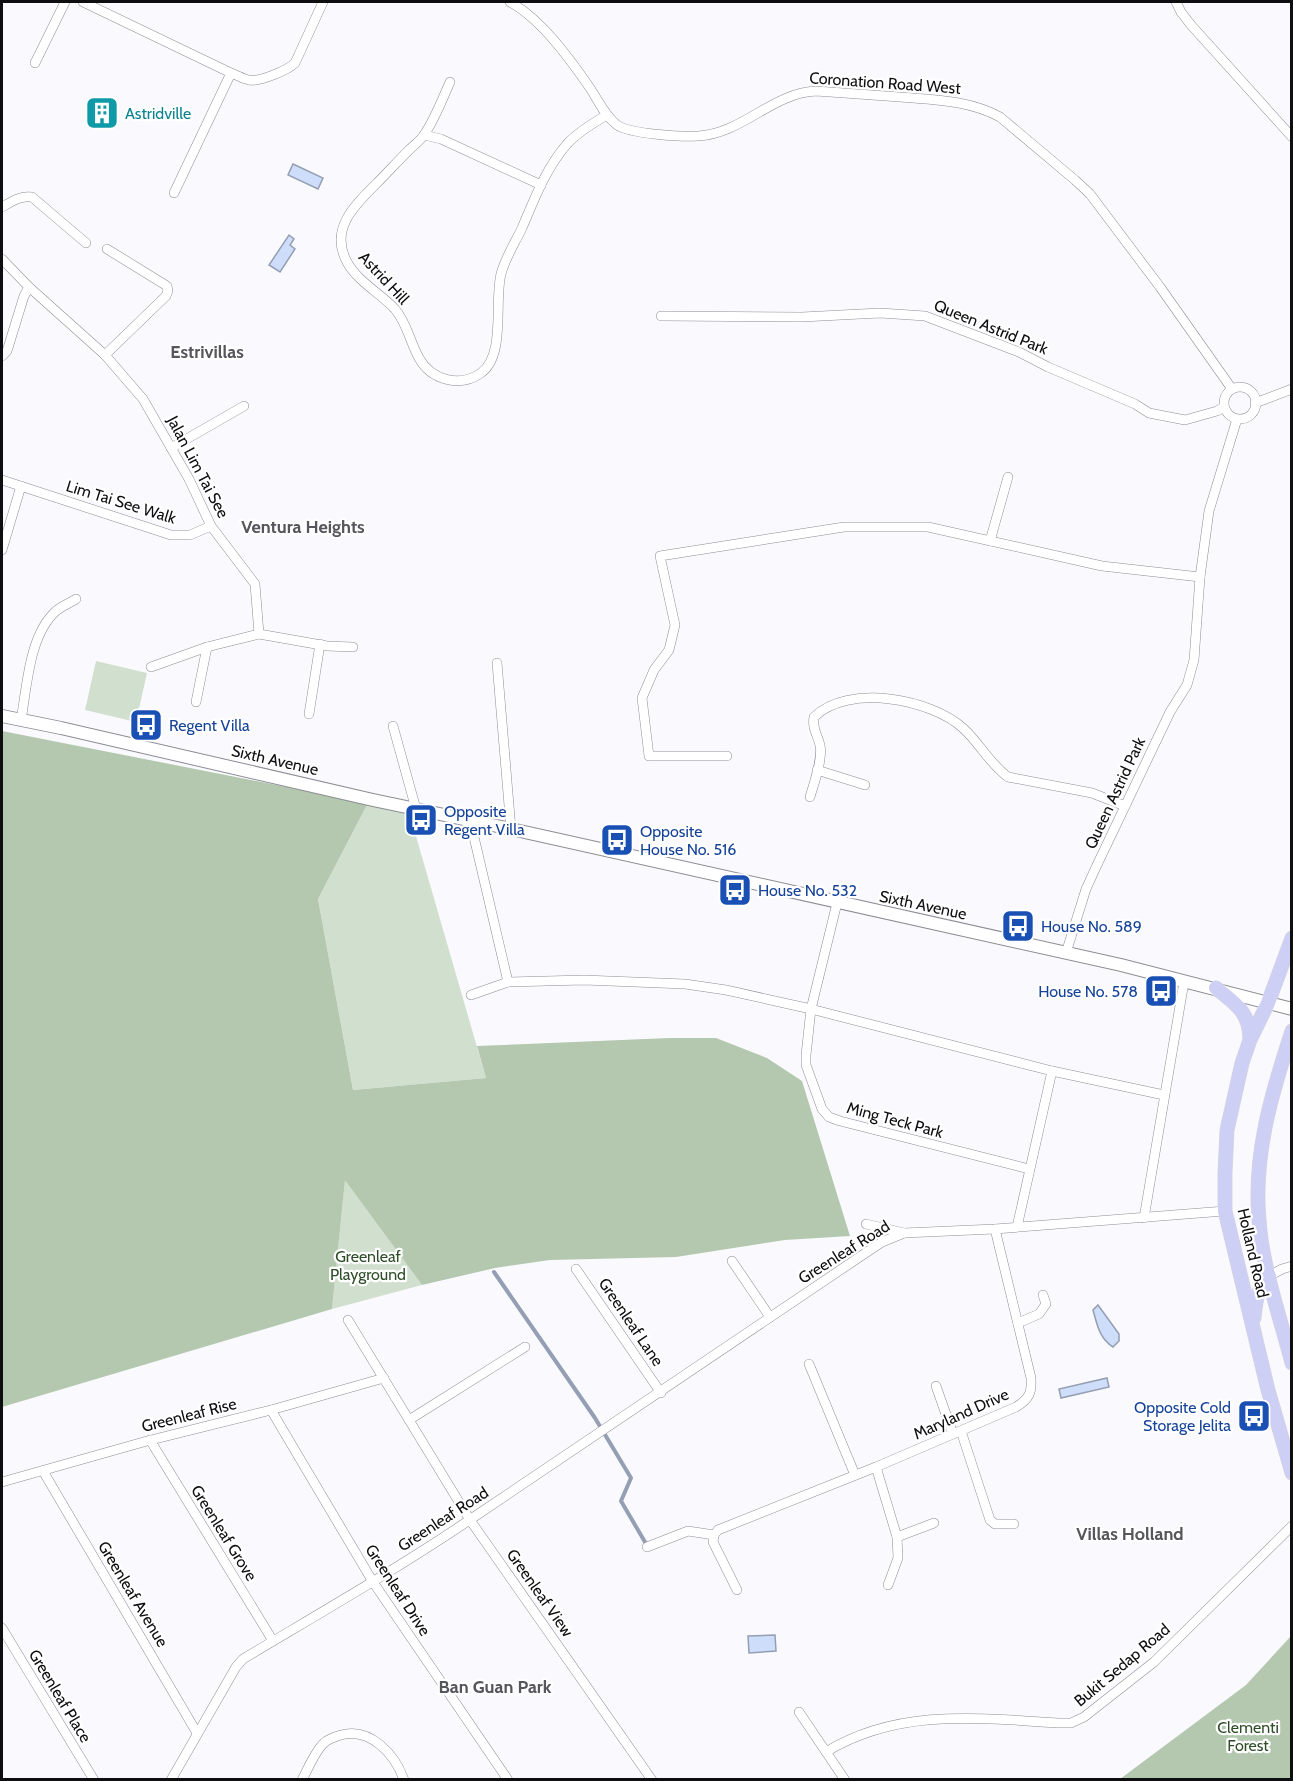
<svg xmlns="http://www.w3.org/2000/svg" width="1293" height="1781" viewBox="0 0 1293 1781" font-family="Cabin,sans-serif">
<rect width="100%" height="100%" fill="#fafafe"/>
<g fill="#d1e0ce">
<polygon points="96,661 147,673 136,722 85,710"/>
<polygon points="368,803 409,812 486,1078 353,1090 318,899"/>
<polygon points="345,1179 422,1285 332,1309"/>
</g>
<g fill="#b3c8af">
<polygon points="2,731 368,803 318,899 353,1090 486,1078 477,1046 669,1038 716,1038 767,1058 802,1081 850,1236 785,1240 676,1257 550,1260 495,1268 422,1285 345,1180 332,1309 2,1407"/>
<polygon points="1291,1636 1291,1779 1120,1779 1246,1685"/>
</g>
<g fill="#ceddf9" stroke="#949fb3" stroke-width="1.5">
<polygon points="293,164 323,178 318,189 288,175"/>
<polygon points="289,235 294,239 290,245 295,249 280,272 269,265"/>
<path d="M 1098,1305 L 1119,1334 L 1119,1341 L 1113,1347 C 1099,1338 1097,1324 1093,1310 Z"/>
<polygon points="1107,1378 1109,1387 1061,1398 1059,1389"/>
<polygon points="775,1635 776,1651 749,1653 748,1636"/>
</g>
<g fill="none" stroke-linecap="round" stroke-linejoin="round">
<polyline stroke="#949fb3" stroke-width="4" points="494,1272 595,1418 631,1478 621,1501 645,1542"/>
<defs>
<g id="minor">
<path d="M 83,2 L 231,73 C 237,75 243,79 249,80 C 260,82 288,70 295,63 L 323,2"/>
<path d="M 510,2 C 541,19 570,59 590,88 C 598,100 605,116 617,125 C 630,134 681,137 698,136 C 742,134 772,93 816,91 C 844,93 872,95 900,97 C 934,100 969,100 1000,117 L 1075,180 L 1090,194 L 1160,287 L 1232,389"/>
<polyline points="1176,2 1181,12 1191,25 1292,137"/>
<polyline points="35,63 65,2"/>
<path d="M 450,82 C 442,100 435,119 424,135 C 420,141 413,146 408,151 C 397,162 387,173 376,184 C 355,205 329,229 347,262 C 357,281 380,293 395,309 C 407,323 410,342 419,358 C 431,380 460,388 481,373 C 506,355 494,301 501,274 C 505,258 515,243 522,228 C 534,200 546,168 567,144 C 578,132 593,123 607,115"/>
<polyline points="424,135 441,139 541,185"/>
<polyline points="174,193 231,73"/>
<path d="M 2,207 C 11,202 21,195 32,197 L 86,243"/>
<polyline points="2,259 29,287 105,355 143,399 189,479 211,526 255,584 259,634"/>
<polyline points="661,316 802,317 880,313 925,316 1019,352 1048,367 1135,404 1149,413 1185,420 1217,411 1224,407"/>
<polyline points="105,355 166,296 168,291 167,286 107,249"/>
<polyline points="2,356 7,351 24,296 29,287"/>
<circle cx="1240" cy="403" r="16"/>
<polyline points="1255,403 1292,389"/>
<polyline points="171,448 244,406"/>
<polyline points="2,480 171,535 190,535 211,526"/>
<polyline points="990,541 1008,477"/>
<polyline points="2,550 21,486"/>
<polyline points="497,663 511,829"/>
<polyline points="151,667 207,647 259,634 327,646 353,647"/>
<polyline points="196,702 207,647"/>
<polyline points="309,714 320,644"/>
<path d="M 21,720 C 27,687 29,635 56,611 C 62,606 70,603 76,599"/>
<polyline points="393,726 416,809"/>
<polyline points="727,756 649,756 642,698 654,670 669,650 675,625 660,556 844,527 928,527 1102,566 1200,577"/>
<polyline points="817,770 865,785"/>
<path d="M 810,797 C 814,783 823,759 820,745 C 817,734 812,728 814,717 C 848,683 932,699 964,729 C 980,744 990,764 1008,777 L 1092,793 L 1125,806"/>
<polyline points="470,820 508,982"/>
<polyline points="837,903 811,1009 806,1055 806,1065 822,1109 829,1117 840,1121 1029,1169"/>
<polyline points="1066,953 1086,889 1097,865 1170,712 1187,685 1194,660 1200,577 1209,511 1237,419"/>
<polyline points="471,995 508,982 584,980 685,984 726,990 811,1009 1052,1071 1164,1095"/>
<polyline points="1144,1218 1184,982"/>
<polyline points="866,1224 904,1233 995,1229 1225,1211"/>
<polyline points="1017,1227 1052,1071"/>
<polyline points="732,1261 770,1317"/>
<polyline points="576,1269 661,1393"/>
<polyline points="1269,1276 1282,1269 1292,1266"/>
<polyline points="348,1320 470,1520 652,1780"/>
<polyline points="1018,1323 1039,1314 1046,1304 1043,1295"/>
<polyline points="809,1364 855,1475"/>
<polyline points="936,1386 953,1434"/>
<polyline points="271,1410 373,1582 508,1780"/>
<polyline points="409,1420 525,1347"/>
<polyline points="961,1431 990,1520 995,1524 1014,1524"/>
<polyline points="150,1440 273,1641"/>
<polyline points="876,1467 897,1537 898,1558 888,1585"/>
<polyline points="43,1471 197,1733"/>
<polyline points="2,1482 147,1441 271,1410 384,1378"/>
<polyline points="897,1537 934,1523"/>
<polyline points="647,1547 688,1531 714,1535"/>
<path d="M 737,1590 L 713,1542 L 714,1535 L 718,1530 L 876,1467 L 1016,1407 C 1029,1399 1032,1393 1031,1378 L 995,1229"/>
<polyline points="2,1628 94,1780"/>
<polyline points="799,1712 845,1780"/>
<path d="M 826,1752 C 898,1708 979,1718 1058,1723 L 1071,1723 L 1084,1717 L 1154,1662 L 1292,1526"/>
<path d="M 171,1780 L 236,1667 L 243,1659 C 320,1613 397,1569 471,1519 C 602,1432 731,1343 861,1256 L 882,1242 L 904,1233"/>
<path d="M 302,1780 C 308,1769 315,1751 324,1743 C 328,1739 335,1737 341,1735 C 370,1727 395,1754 404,1780"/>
</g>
<polyline id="secondary" points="2,716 61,728 373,800 511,829 1121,965 1292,1009"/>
<g id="primary">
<polyline points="1292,938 1268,1003 1250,1040 1242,1063 1227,1130 1225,1173 1225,1211 1268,1390 1292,1473"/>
<path d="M 1216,988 C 1235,1004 1249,1011 1250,1038"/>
<path d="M 1292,1031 C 1272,1092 1253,1155 1259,1220 C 1262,1266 1280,1317 1292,1363"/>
<path d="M 1254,1318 C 1256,1299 1257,1290 1269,1276"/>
</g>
</defs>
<use href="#minor" stroke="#8d8d95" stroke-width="10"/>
<use href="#secondary" stroke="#8d8d95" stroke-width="14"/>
<use href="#primary" stroke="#d8d8d9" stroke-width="15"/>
<use href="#minor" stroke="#fff" stroke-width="9"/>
<use href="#secondary" stroke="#fff" stroke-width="12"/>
<use href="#primary" stroke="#cdcff5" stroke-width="14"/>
</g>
<defs>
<symbol id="building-square" viewBox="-11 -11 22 22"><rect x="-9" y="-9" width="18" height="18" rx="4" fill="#0f9aa8" stroke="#fff"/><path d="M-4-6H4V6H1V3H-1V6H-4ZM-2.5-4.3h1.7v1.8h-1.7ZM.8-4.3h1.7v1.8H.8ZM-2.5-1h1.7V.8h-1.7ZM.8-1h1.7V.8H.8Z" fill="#fff"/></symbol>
<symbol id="bus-square" viewBox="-11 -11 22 22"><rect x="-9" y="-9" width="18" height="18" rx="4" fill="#1a4fb4" stroke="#fff"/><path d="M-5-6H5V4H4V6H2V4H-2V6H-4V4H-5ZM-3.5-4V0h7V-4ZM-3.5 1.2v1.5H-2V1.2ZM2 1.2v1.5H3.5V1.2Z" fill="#fff"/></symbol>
</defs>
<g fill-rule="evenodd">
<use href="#building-square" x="83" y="94" width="38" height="38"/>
<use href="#bus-square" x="127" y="706" width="38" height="38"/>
<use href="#bus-square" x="402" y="801" width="38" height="38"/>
<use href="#bus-square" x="598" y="821" width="38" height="38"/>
<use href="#bus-square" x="716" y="871" width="38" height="38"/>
<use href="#bus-square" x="999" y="907" width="38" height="38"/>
<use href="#bus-square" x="1142" y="972" width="38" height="38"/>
<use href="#bus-square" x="1235" y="1397" width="38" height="38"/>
</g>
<g text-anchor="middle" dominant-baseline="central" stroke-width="4.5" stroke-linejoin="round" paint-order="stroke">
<g font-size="16" fill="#0e0e10" stroke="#fff">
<text transform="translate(885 83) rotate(4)">Coronation Road West</text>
<text transform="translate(384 278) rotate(47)">Astrid Hill</text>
<text transform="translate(991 327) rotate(22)">Queen Astrid Park</text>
<text transform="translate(198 467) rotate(62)">Jalan Lim Tai See</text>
<text transform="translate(121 502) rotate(17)">Lim Tai See Walk</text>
<text transform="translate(275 760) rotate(13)">Sixth Avenue</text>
<text transform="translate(1115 793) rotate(-65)">Queen Astrid Park</text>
<text transform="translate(923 905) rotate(12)">Sixth Avenue</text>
<text transform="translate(895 1120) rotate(15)">Ming Teck Park</text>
<text transform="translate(844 1252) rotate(-32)">Greenleaf Road</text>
<text transform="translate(1253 1253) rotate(77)">Holland Road</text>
<text transform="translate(631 1322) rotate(56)">Greenleaf Lane</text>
<text transform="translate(961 1414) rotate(-24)">Maryland Drive</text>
<text transform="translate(189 1415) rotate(-14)">Greenleaf Rise</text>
<text transform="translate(443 1519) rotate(-33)">Greenleaf Road</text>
<text transform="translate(224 1533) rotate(58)">Greenleaf Grove</text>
<text transform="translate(398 1590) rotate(57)">Greenleaf Drive</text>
<text transform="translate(540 1593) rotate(55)">Greenleaf View</text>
<text transform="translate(133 1594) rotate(59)">Greenleaf Avenue</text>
<text transform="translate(1122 1665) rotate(-40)">Bukit Sedap Road</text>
<text transform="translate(60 1696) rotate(59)">Greenleaf Place</text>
</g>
<g font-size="16" fill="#0d838f" stroke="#fff" text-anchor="start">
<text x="125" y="113">Astridville</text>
</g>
<g font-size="16" fill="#164399" stroke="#fff" text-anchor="start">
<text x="169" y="725">Regent Villa</text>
<text x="444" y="811">Opposite<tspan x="444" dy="18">Regent Villa</tspan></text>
<text x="640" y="831">Opposite<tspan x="640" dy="18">House No. 516</tspan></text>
<text x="758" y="890">House No. 532</text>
<text x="1041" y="926">House No. 589</text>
<text x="1138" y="991" text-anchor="end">House No. 578</text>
<text x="1231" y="1407" text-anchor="end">Opposite Cold<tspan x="1231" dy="18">Storage Jelita</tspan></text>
</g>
<g font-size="16" fill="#2e4d28" stroke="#fff">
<text x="368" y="1256">Greenleaf<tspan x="368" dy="18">Playground</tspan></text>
<text x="1248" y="1727">Clementi<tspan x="1248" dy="18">Forest</tspan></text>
</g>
<g font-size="18" font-weight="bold" fill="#56565d" stroke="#fff">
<text x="207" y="352">Estrivillas</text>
<text x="303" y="527">Ventura Heights</text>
<text x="1130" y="1534">Villas Holland</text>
<text x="495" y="1687">Ban Guan Park</text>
</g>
</g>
<rect width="1293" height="1781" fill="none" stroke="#0e0e10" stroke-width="6"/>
</svg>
